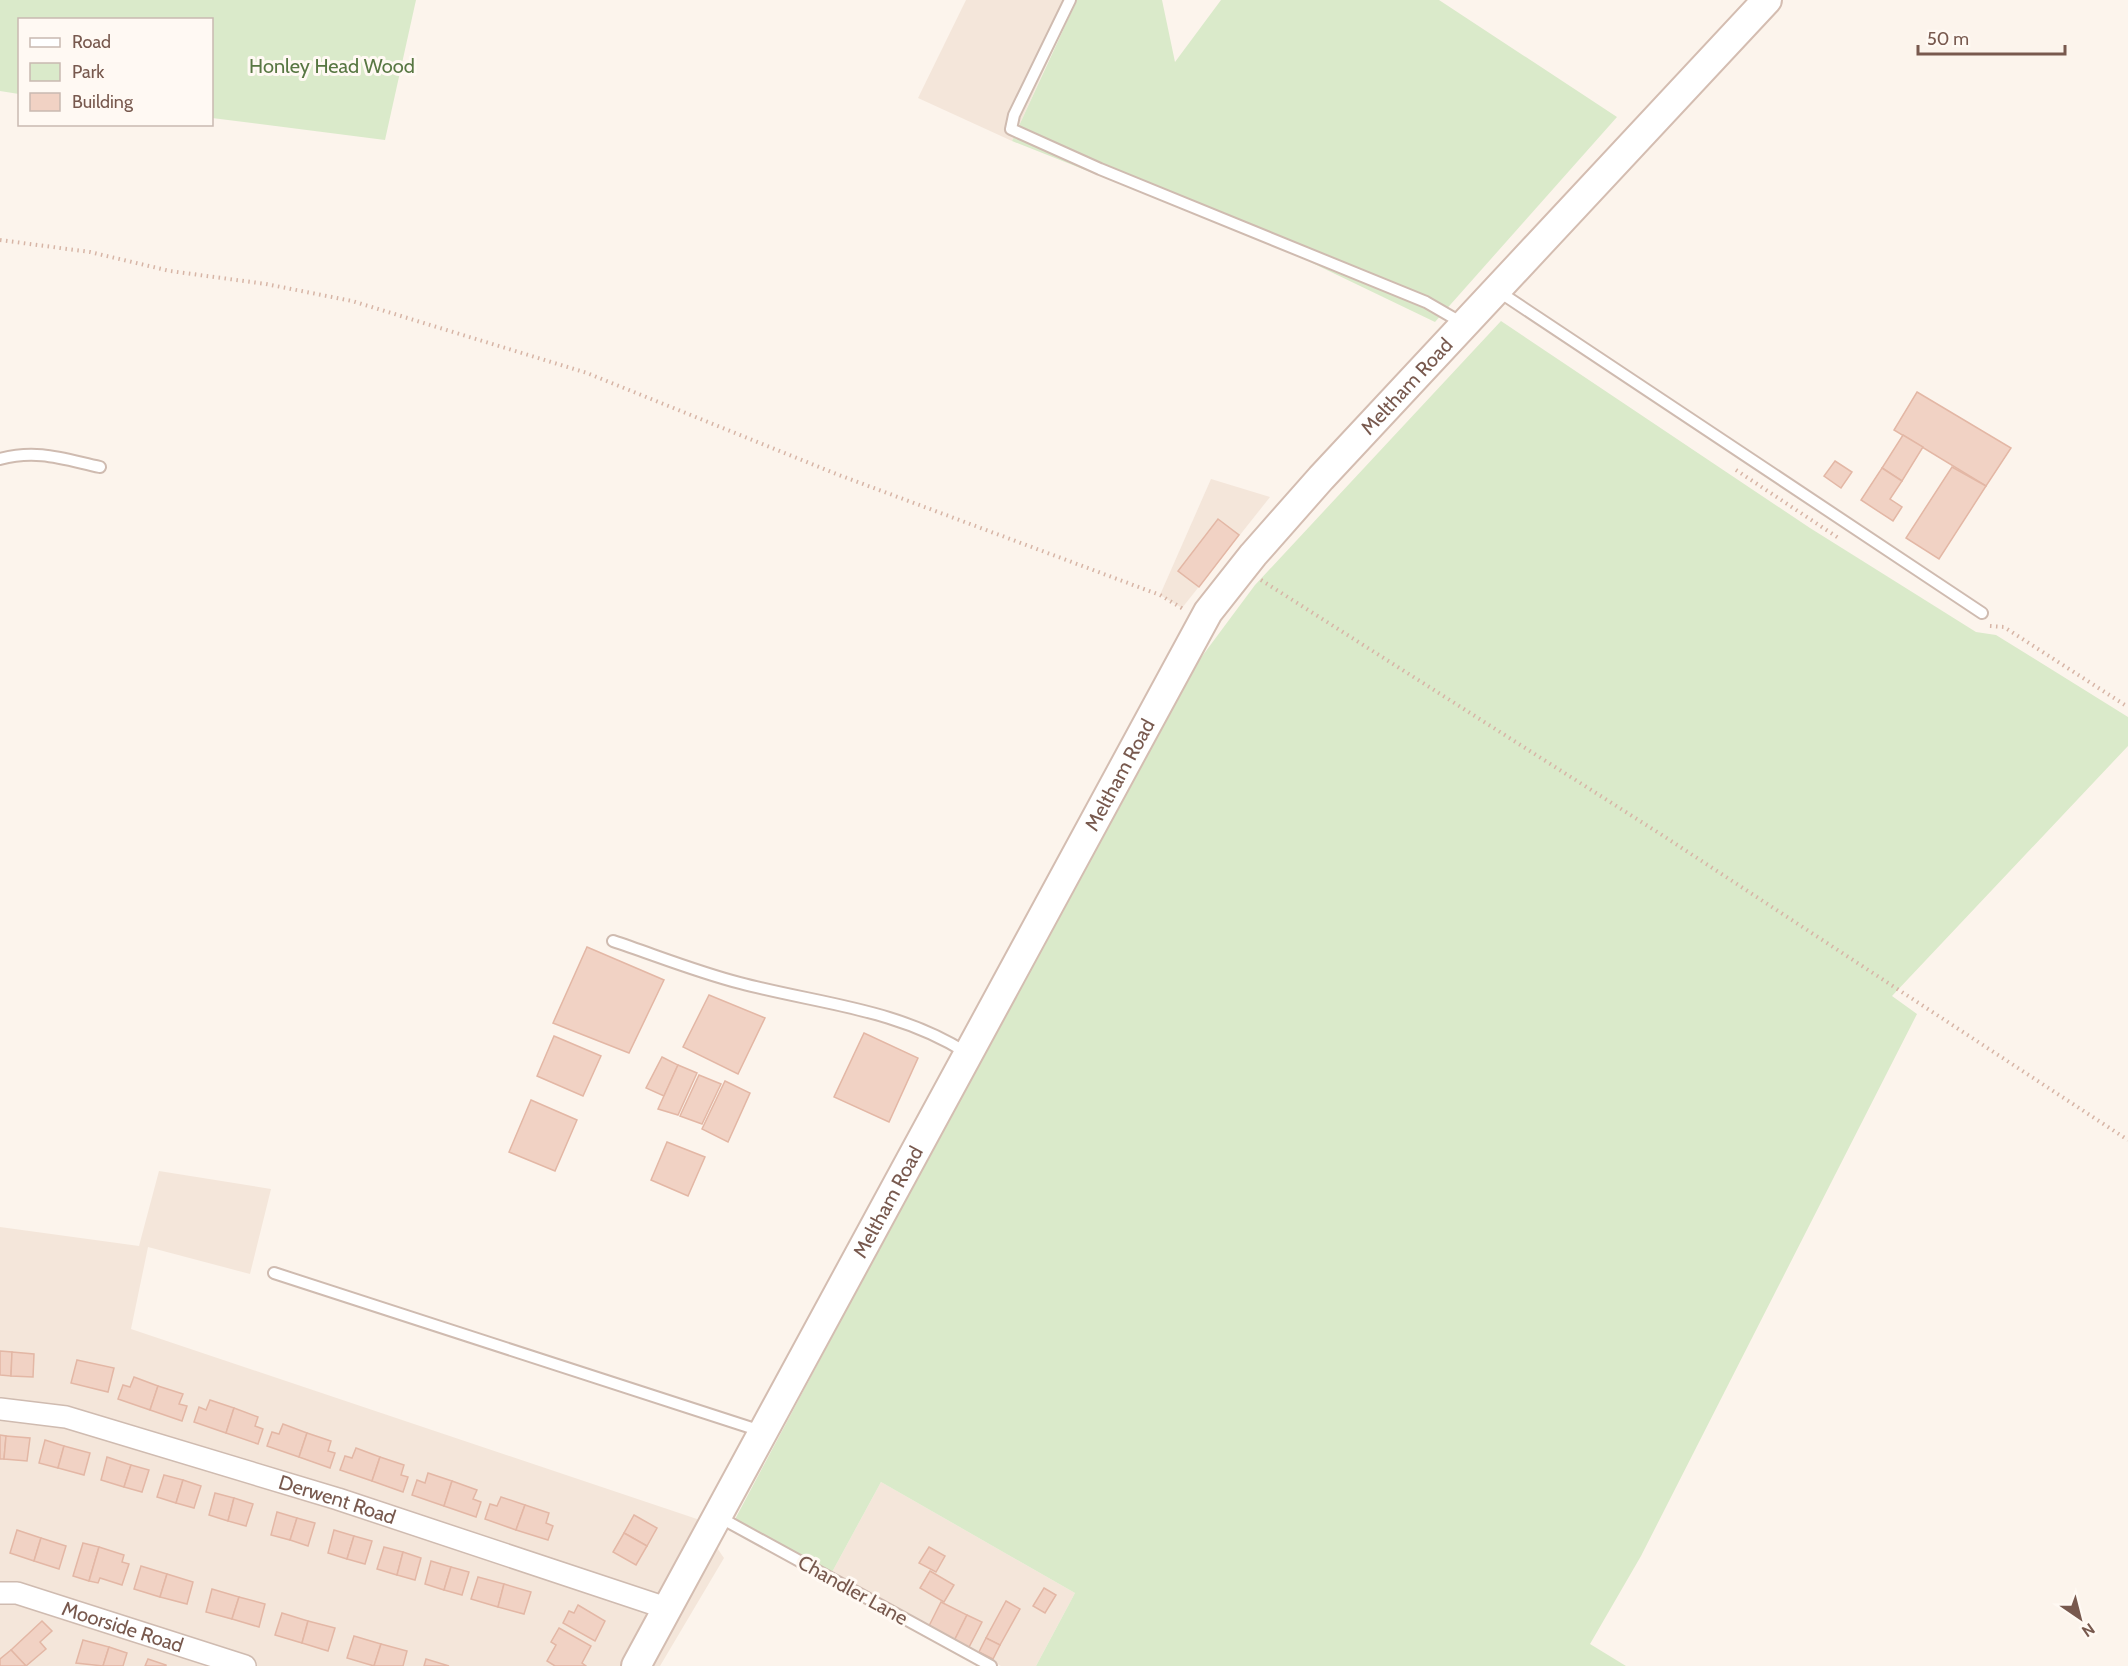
<svg xmlns="http://www.w3.org/2000/svg" width="2128" height="1666" viewBox="0 0 2128 1666" font-family="Cabin,sans-serif">
<rect width="100%" height="100%" fill="#fcf4ec"/>
<g fill="#f4e6da">
<polygon points="966,0 1076,0 1012,141 918,98"/>
<polygon points="1211,479 1270,497 1182,608 1160,595"/>
<polygon points="159,1171 271,1189 250,1274 148,1247 131,1329 697,1519 724,1558 660,1666 0,1666 0,1227 139,1246"/>
<polygon points="881,1482 1075,1593 1036,1666 1001,1666 831,1574"/>
</g>
<g fill="#daeaca">
<polygon points="0,0 416,0 385,140 212,118 212,20 20,20 19,94 0,91"/>
<polygon points="1077,0 1162,0 1175,62 1221,0 1439,0 1617,117 1435,322 1279,247 1012,141"/>
<polygon points="1501,321 1810,528 1976,632 1996,635 2128,717 2128,746 1892,996 1917,1014 1641,1556 1590,1644 1626,1666 1036,1666 1075,1593 881,1482 831,1574 733,1523 879,1249 1200,659 1255,585"/>
</g>
<g fill="#f1d2c4" stroke="#e3b7a5" stroke-width="1.5">
<polygon points="1917,392 2011,448 1986,486 1894,430"/>
<polygon points="1903,435 1923,447 1902,481 1882,468"/>
<polygon points="1835,461 1852,472 1841,488 1824,476"/>
<polygon points="1952,467 1986,486 1939,559 1906,538"/>
<polygon points="1882,468 1902,481 1890,499 1902,507 1893,521 1861,500"/>
<polygon points="1218,519 1239,535 1199,587 1178,571"/>
<polygon points="587,947 664,980 629,1053 553,1023"/>
<polygon points="709,995 765,1018 738,1074 683,1047"/>
<polygon points="864,1033 918,1058 889,1122 834,1097"/>
<polygon points="554,1036 601,1056 583,1096 537,1076"/>
<polygon points="662,1057 678,1065 664,1096 646,1088"/>
<polygon points="678,1065 697,1073 678,1115 658,1109"/>
<polygon points="699,1075 721,1084 702,1124 680,1116"/>
<polygon points="725,1081 750,1093 728,1142 702,1129"/>
<polygon points="531,1100 577,1120 555,1171 509,1152"/>
<polygon points="667,1142 705,1157 688,1196 651,1180"/>
<polygon points="0,1351 12,1352 11,1376 0,1375"/>
<polygon points="12,1352 34,1354 33,1377 11,1376"/>
<polygon points="77,1360 114,1368 108,1392 71,1383"/>
<polygon points="134,1377 158,1386 150,1410 118,1399 123,1385 130,1387"/>
<polygon points="158,1386 183,1394 179,1404 187,1406 182,1421 150,1410"/>
<polygon points="210,1400 234,1408 226,1433 194,1422 199,1407 206,1410"/>
<polygon points="234,1408 258,1417 255,1426 263,1429 258,1444 226,1433"/>
<polygon points="283,1424 307,1433 299,1457 267,1446 272,1432 279,1434"/>
<polygon points="307,1433 331,1441 328,1451 335,1453 330,1468 299,1457"/>
<polygon points="0,1435 6,1436 4,1459 0,1459"/>
<polygon points="6,1436 30,1438 27,1461 4,1459"/>
<polygon points="45,1440 64,1446 58,1468 39,1463"/>
<polygon points="64,1446 90,1453 84,1475 58,1468"/>
<polygon points="356,1448 380,1457 372,1481 340,1470 345,1456 352,1458"/>
<polygon points="107,1457 131,1465 124,1487 101,1480"/>
<polygon points="380,1457 404,1465 401,1475 408,1477 403,1492 372,1481"/>
<polygon points="131,1465 149,1470 142,1492 124,1487"/>
<polygon points="428,1473 452,1481 444,1506 412,1495 417,1480 425,1483"/>
<polygon points="164,1475 183,1480 176,1503 157,1497"/>
<polygon points="183,1480 201,1486 194,1508 176,1503"/>
<polygon points="452,1481 477,1490 473,1499 481,1502 476,1517 444,1506"/>
<polygon points="215,1493 234,1498 228,1521 209,1515"/>
<polygon points="501,1497 525,1505 516,1530 485,1519 490,1504 497,1506"/>
<polygon points="234,1498 253,1504 246,1526 228,1521"/>
<polygon points="525,1505 549,1513 546,1523 553,1526 548,1540 516,1530"/>
<polygon points="277,1512 297,1518 290,1540 271,1535"/>
<polygon points="634,1515 657,1528 647,1546 624,1533"/>
<polygon points="297,1518 315,1523 308,1546 290,1540"/>
<polygon points="17,1530 41,1538 34,1561 10,1553"/>
<polygon points="334,1530 354,1536 347,1559 328,1553"/>
<polygon points="624,1533 647,1546 636,1565 613,1552"/>
<polygon points="354,1536 372,1541 365,1564 347,1559"/>
<polygon points="41,1538 66,1546 59,1569 34,1561"/>
<polygon points="83,1543 99,1547 89,1581 73,1576"/>
<polygon points="99,1547 124,1555 122,1562 129,1564 122,1585 100,1578 98,1583 89,1581"/>
<polygon points="384,1547 403,1552 397,1575 377,1569"/>
<polygon points="929,1547 945,1556 936,1572 919,1563"/>
<polygon points="403,1552 421,1558 415,1580 397,1575"/>
<polygon points="431,1561 451,1567 444,1590 425,1584"/>
<polygon points="141,1566 167,1574 160,1597 134,1589"/>
<polygon points="451,1567 469,1572 462,1595 444,1590"/>
<polygon points="930,1571 954,1585 944,1602 920,1588"/>
<polygon points="167,1574 193,1582 187,1604 160,1597"/>
<polygon points="478,1577 504,1584 498,1607 471,1599"/>
<polygon points="504,1584 531,1592 524,1614 498,1607"/>
<polygon points="1044,1588 1056,1595 1045,1613 1033,1606"/>
<polygon points="212,1589 239,1597 232,1619 206,1612"/>
<polygon points="239,1597 265,1604 259,1627 232,1619"/>
<polygon points="1006,1601 1020,1609 1000,1645 986,1638"/>
<polygon points="941,1602 967,1615 953,1643 927,1630"/>
<polygon points="578,1605 605,1621 595,1641 563,1623 569,1611 574,1613"/>
<polygon points="282,1613 308,1621 302,1643 275,1635"/>
<polygon points="967,1615 982,1622 967,1651 953,1643"/>
<polygon points="42,1621 52,1631 40,1642 46,1649 26,1666 11,1650"/>
<polygon points="308,1621 335,1628 328,1651 302,1643"/>
<polygon points="559,1628 591,1646 582,1663 586,1666 555,1666 547,1661 556,1645 551,1642"/>
<polygon points="354,1636 381,1644 374,1666 347,1658"/>
<polygon points="986,1638 1000,1645 993,1659 979,1652"/>
<polygon points="83,1640 109,1647 103,1666 76,1663"/>
<polygon points="381,1644 407,1651 403,1666 374,1666"/>
<polygon points="109,1647 127,1653 123,1666 103,1666"/>
<polygon points="11,1650 26,1666 0,1666 0,1659"/>
<polygon points="148,1659 166,1665 166,1666 145,1666"/>
<polygon points="426,1659 449,1666 424,1666"/>
</g>
<g fill="none" stroke-linecap="round" stroke-linejoin="round">
<defs>
<g id="lane">
<polyline points="1070,0 1014,115 1011,129 1100,169 1426,302 1464,324"/>
<polyline points="1498,291 1982,613"/>
<path d="M 0,459 C 37,449 63,459 100,467"/>
<path d="M 613,941 C 655,955 697,972 740,983 C 819,1004 896,1008 967,1053"/>
<polyline points="274,1273 761,1431"/>
<polyline points="719,1517 991,1666"/>
</g>
<g id="street">
<path id="s1" d="M 0,1409 L 66,1417 L 338,1499 L 669,1609"/>
<path id="s2" d="M 0,1593 L 17,1593 L 245,1666"/>
</g>
<g id="secondary">
<path id="s3" d="M 636,1666 L 1208,612 L 1253,555 L 1321,478 L 1767,0"/>
</g>
</defs>
<use href="#lane" stroke="#cfbbb0" stroke-width="14"/>
<use href="#street" stroke="#cfbbb0" stroke-width="24"/>
<use href="#secondary" stroke="#d4bdb1" stroke-width="32"/>
<g stroke="#d7b5a6" stroke-width="4" stroke-dasharray="1.5 4.5" stroke-linecap="butt">
<polyline points="0,240 90,252 170,271 266,284 352,301 587,373 839,475 1160,595 1185,610"/>
<polyline points="1736,470 1840,539"/>
<polyline points="1261,580 1662,835 2128,1140"/>
<polyline points="1990,626 2004,627 2128,707"/>
</g>
<use href="#lane" stroke="#fff" stroke-width="10"/>
<use href="#street" stroke="#fff" stroke-width="21"/>
<use href="#secondary" stroke="#fff" stroke-width="28"/>
</g>
<g text-anchor="middle" dominant-baseline="central" stroke-width="6" stroke-linejoin="round" paint-order="stroke">
<g font-size="20" fill="#587743" stroke="#fff9f3">
<text x="332" y="66">Honley Head Wood</text>
</g>
<g font-size="20" fill="#78594e" stroke="#fff9f3">
<text stroke="none"><textPath href="#s3" startOffset="1500">Meltham Road</textPath></text>
<text stroke="none"><textPath href="#s3" startOffset="1014">Meltham Road</textPath></text>
<text stroke="none"><textPath href="#s3" startOffset="528">Meltham Road</textPath></text>
<text stroke="none"><textPath href="#s1" startOffset="350">Derwent Road</textPath></text>
<text transform="translate(853 1590) rotate(29)">Chandler Lane</text>
<text stroke="none"><textPath href="#s2" startOffset="128">Moorside Road</textPath></text>
</g>
</g>
<rect x="18" y="18" width="195" height="108" fill="#fff9f3" stroke="#c9b9b1" stroke-width="1.5"/>
<rect x="30" y="38" width="30" height="9" fill="#ffffff" stroke="#c9b9b1" stroke-width="1.5"/>
<text x="72" y="48" font-size="18" fill="#78594e">Road</text>
<rect x="30" y="63" width="30" height="18" fill="#daeaca" stroke="#c9b9b1" stroke-width="1.5"/>
<text x="72" y="78" font-size="18" fill="#78594e">Park</text>
<rect x="30" y="93" width="30" height="18" fill="#f1d2c4" stroke="#c9b9b1" stroke-width="1.5"/>
<text x="72" y="108" font-size="18" fill="#78594e">Building</text>
<g transform="translate(2080 1618) rotate(145)" stroke="#fff9f3" stroke-width="4.5" paint-order="stroke">
<path d="M0-4.5L10 22L0 15L-10 22Z" fill="#78594e"/>
<text y="-9" font-size="16" font-weight="bold" text-anchor="middle" fill="#78594e">N</text>
</g>
<path d="M1918 45v9h147v-9" fill="none" stroke="#78594e" stroke-width="3"/>
<text x="1927" y="45" font-size="18" fill="#78594e" stroke="#fff9f3" stroke-width="4.5" paint-order="stroke">50 m</text>
</svg>
